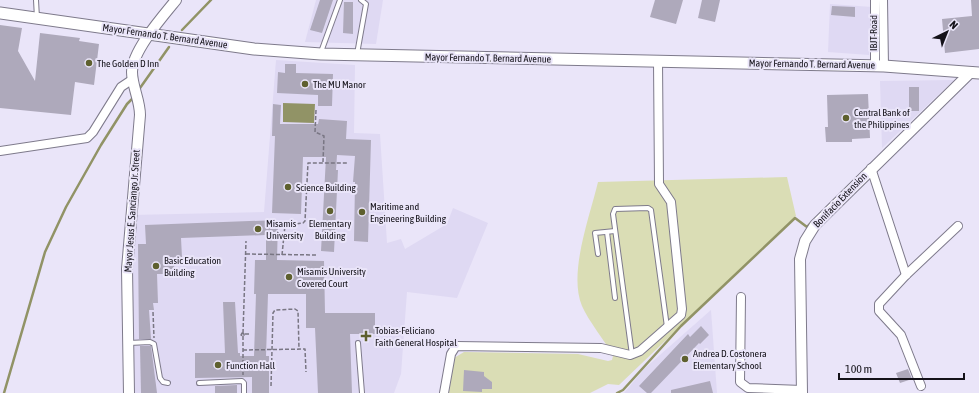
<svg xmlns="http://www.w3.org/2000/svg" width="979" height="393" viewBox="0 0 979 393" font-family="'Asap Condensed',sans-serif">
<rect width="100%" height="100%" fill="#eae5f9"/>
<g fill="#dfd9f3">
<polygon points="316,0 383,0 376,44 305,42"/>
<polygon points="830,4 872,7 869,55 828,52"/>
<polygon points="276,60 355,65 354,133 380,134 387,243 401,239 405,249 447,224 453,208 488,223 457,298 407,292 401,374 394,393 135,393 131,215 264,212"/>
<polygon points="954,80 882,148 880,81"/>
<polygon points="711,310 717,393 624,393 644,369"/>
</g>
<path fill="#daddb5" d="M 787,177 L 796,216 L 619,385 L 608,384 L 590,393 L 449,393 L 454,358 L 464,352 L 578,354 L 608,361 L 612,360 L 613,356 C 604,339 589,322 582,306 C 568,273 590,216 598,182 Z"/>
<polygon fill="#919366" points="283,103 315,104 314,123 283,122"/>
<g fill="none" stroke-linecap="round" stroke-linejoin="round">
<g stroke="#919366" stroke-width="2.5">
<polyline points="182,30 211,0"/>
<polyline points="140,88 169,47"/>
<polyline points="4,393 45,252 66,207 101,145 127,104 134,97"/>
<polyline points="617,393 623,390 681,326 795,218 807,227 810,224"/>
</g>
</g>
<g fill="#aea9bb">
<polygon points="320,0 333,0 322,33 310,30"/>
<polygon points="655,0 683,0 676,24 650,17"/>
<polygon points="702,0 720,0 715,22 698,18"/>
<polygon points="971,0 979,0 979,49 945,53 942,19 972,16"/>
<polygon points="344,2 353,2 353,34 343,33"/>
<polygon points="832,6 855,7 855,17 831,15"/>
<polygon points="0,25 22,28 18,51 35,81 40,33 80,38 79,41 99,44 94,85 75,82 71,115 0,108"/>
<polygon points="285,64 296,64 296,73 333,74 332,106 318,106 318,95 277,93 278,72 285,73"/>
<rect x="909" y="87" width="10" height="24"/>
<polygon points="868,94 870,138 852,139 852,142 826,142 825,127 828,127 827,95"/>
<polygon points="273,104 281,105 280,124 318,124 319,119 347,121 346,139 371,140 368,242 354,241 355,182 353,182 355,156 337,155 336,170 338,170 334,252 321,251 326,157 303,157 301,214 272,213 275,136 272,136"/>
<polygon points="278,220 277,260 324,261 325,313 375,313 375,334 350,334 352,393 318,393 315,328 306,328 306,294 268,294 266,356 269,356 269,393 252,393 252,377 195,378 195,353 225,353 223,302 235,302 238,353 240,353 240,356 254,356 256,294 254,294 255,260 266,260 266,235 181,238 182,257 168,274 157,274 158,303 153,303 154,310 149,310 151,339 139,339 138,244 146,244 145,225"/>
<polygon points="701,326 709,335 700,344 699,343 651,393 647,393 639,386 688,334 690,337"/>
<polygon points="140,346 151,346 157,393 141,393"/>
<polygon points="908,369 912,379 900,383 896,373"/>
<polygon points="464,370 484,372 484,376 492,382 492,389 482,389 482,392 463,391"/>
<polygon points="710,381 713,393 671,393 671,390"/>
<polygon points="237,385 237,393 215,393 215,386"/>
</g>
<g fill="none" stroke-linecap="round" stroke-linejoin="round">
<defs>
<g id="service">
<polyline points="36,0 37,18"/>
<polyline points="321,52 340,0"/>
<polyline points="357,54 366,4 361,0"/>
<polyline points="607,232 615,298"/>
<polyline points="598,254 595,233 615,231"/>
<polyline points="129,343 150,342 154,344 160,378 163,382 168,383"/>
<polyline points="358,343 362,393"/>
<polyline points="632,355 613,214 615,209 648,208 651,210 667,327"/>
<polyline points="199,383 242,381 244,383 244,393"/>
</g>
<g id="minor">
<polyline points="875,0 875,66"/>
<polyline points="883,0 884,66"/>
<polyline points="0,151 87,138 93,132 121,87 133,79"/>
<polyline points="871,168 906,275"/>
<polyline points="741,297 740,382 748,388 802,390"/>
<polyline points="921,386 901,335 879,311 879,304 906,275 958,226"/>
<polyline points="444,393 451,354 456,346 601,348 630,355 640,351 681,315 682,309 671,202 659,184 658,61"/>
</g>
<g id="tertiary">
<path d="M 129,393 L 127,269 L 140,115 C 140,100 132,86 132,72 C 132,51 163,16 176,0"/>
<polyline points="802,393 800,259 805,241 815,225 971,72"/>
</g>
<polyline id="secondary" points="0,13 254,49 321,54 884,66 979,73"/>
</defs>
<use href="#service" stroke="#7e7a8b" stroke-width="6"/>
<use href="#minor" stroke="#7e7a8b" stroke-width="10"/>
<use href="#tertiary" stroke="#7e7a8b" stroke-width="12"/>
<use href="#secondary" stroke="#7e7a8b" stroke-width="13"/>
<g stroke="#797683" stroke-width="1.5" stroke-dasharray="4 2" stroke-linecap="butt">
<polyline points="316,110 315,132 324,136 323,162"/>
<polyline points="246,254 318,255"/>
<polyline points="282,255 285,225 303,223 305,221 308,163 347,163"/>
<polyline points="153,312 154,338"/>
<polygon points="242,333 244,334 244,336 241,335"/>
<polyline points="243,333 246,241"/>
<polyline points="245,334 250,334"/>
<polyline points="243,336 243,375"/>
<polyline points="243,350 305,349 306,372"/>
<polyline points="271,386 273,313 275,310 295,309 298,311 299,349"/>
</g>
<use href="#service" stroke="#fff" stroke-width="4"/>
<use href="#minor" stroke="#fff" stroke-width="8"/>
<use href="#tertiary" stroke="#fff" stroke-width="10"/>
<use href="#secondary" stroke="#fff" stroke-width="11"/>
</g>
<g fill="#5e602e" stroke="#eae5f9" stroke-width="1.5">
<circle cx="89" cy="63" r="4"/>
<circle cx="305" cy="84" r="4"/>
<circle cx="846" cy="118" r="4"/>
<circle cx="288" cy="187" r="4"/>
<circle cx="330" cy="211" r="4"/>
<circle cx="362" cy="212" r="4"/>
<circle cx="258" cy="229" r="4"/>
<circle cx="156" cy="266" r="4"/>
<circle cx="289" cy="277" r="4"/>
<path d="M364 330h4v4h4v4h-4v4h-4v-4h-4v-4h4z"/>
<circle cx="685" cy="359" r="4"/>
<circle cx="218" cy="365" r="4"/>
</g>
<g text-anchor="middle" dominant-baseline="central" stroke-width="4" stroke-linejoin="round" paint-order="stroke">
<g font-size="10" fill="#141219" stroke="#eae5f9">
<text transform="translate(873 33) rotate(-90)">IBJT-Road</text>
<text transform="translate(165 36) rotate(8)">Mayor Fernando T. Bernard Avenue</text>
<text transform="translate(488 58) rotate(1)">Mayor Fernando T. Bernard Avenue</text>
<text transform="translate(812 64) rotate(1)">Mayor Fernando T. Bernard Avenue</text>
<text transform="translate(840 200) rotate(-46)">Bonifacio Extension</text>
<text transform="translate(132 211) rotate(-86)">Mayor Jesus E. Sanciango Jr. Street</text>
</g>
<g font-size="10" fill="#141219" stroke="#eae5f9" text-anchor="start">
<text x="97" y="63">The Golden D Inn</text>
<text x="313" y="84">The MU Manor</text>
<text x="854" y="112">Central Bank of<tspan x="854" dy="12">the Philippines</tspan></text>
<text x="296" y="187">Science Building</text>
<text x="370" y="206">Maritime and<tspan x="370" dy="12">Engineering Building</tspan></text>
<text x="266" y="223">Misamis<tspan x="266" dy="12">University</tspan></text>
<text x="330" y="223" text-anchor="middle">Elementary<tspan x="330" dy="12">Building</tspan></text>
<text x="164" y="260">Basic Education<tspan x="164" dy="12">Building</tspan></text>
<text x="297" y="271">Misamis University<tspan x="297" dy="12">Covered Court</tspan></text>
<text x="375" y="330">Tobias-Feliciano<tspan x="375" dy="12">Faith General Hospital</tspan></text>
<text x="693" y="353">Andrea D. Costonera<tspan x="693" dy="12">Elementary School</tspan></text>
<text x="226" y="365">Function Hall</text>
</g>
</g>
<g transform="translate(947 32) rotate(43)" stroke="#eae5f9" stroke-width="3" paint-order="stroke">
<path d="M0-3L7 15L0 10L-7 15Z" fill="#141219"/>
<text y="-6" font-size="11" font-weight="bold" text-anchor="middle" fill="#141219">N</text>
</g>
<path d="M839 373v6h125v-6" fill="none" stroke="#141219" stroke-width="2"/>
<text x="845" y="373" font-size="12" fill="#141219" stroke="#eae5f9" stroke-width="3" paint-order="stroke">100 m</text>
</svg>
